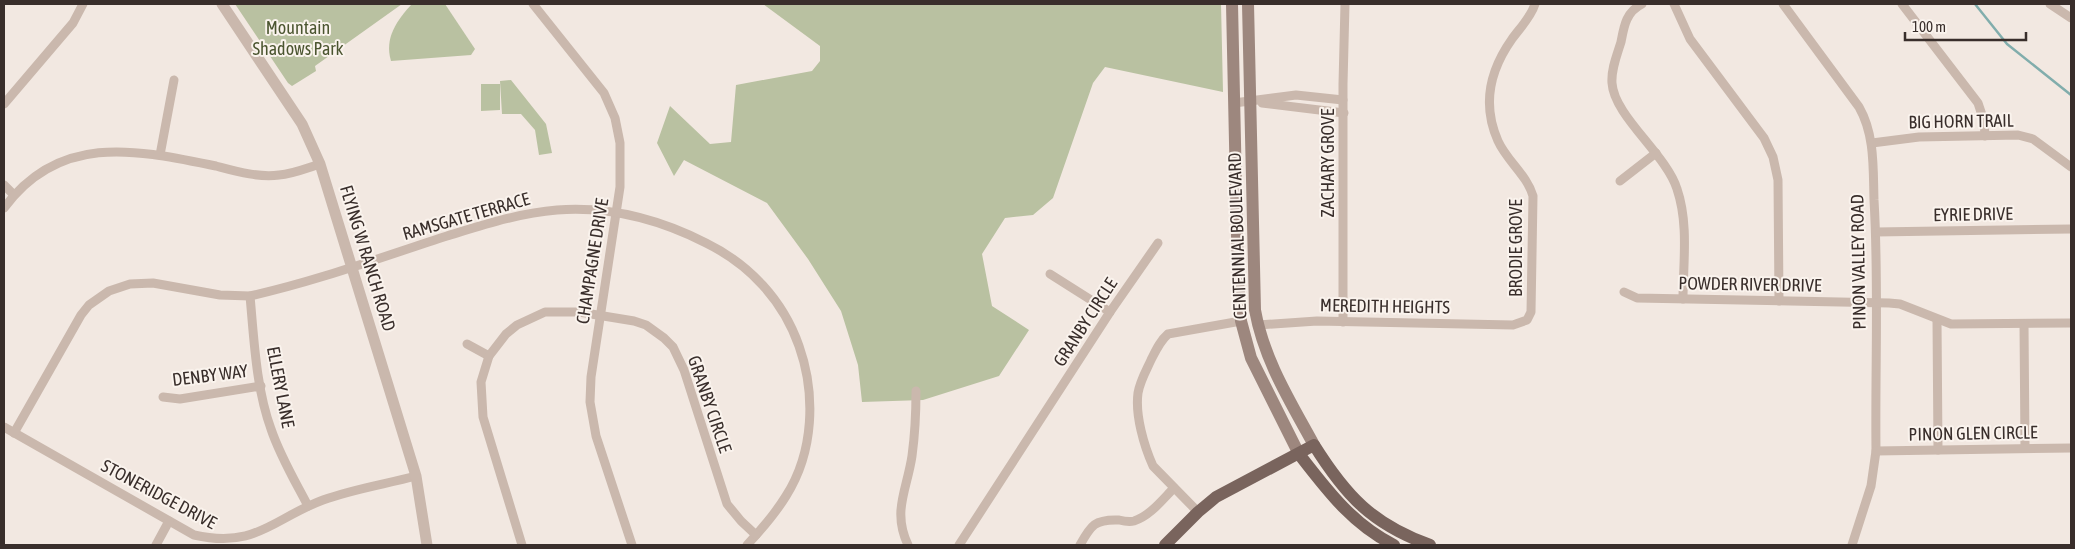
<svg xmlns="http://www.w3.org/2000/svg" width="2075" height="549" viewBox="0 0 2075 549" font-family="'Asap Condensed',sans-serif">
<rect width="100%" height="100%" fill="#f2e8e1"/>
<g fill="#b9c1a1">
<polygon points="235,4 402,4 315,66 316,71 292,86 288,83"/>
<path d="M 412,4 L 445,4 L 475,49 L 471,55 L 391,61 C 384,38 397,20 412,4 Z"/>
<polygon points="763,4 1221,4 1223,92 1105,67 1093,83 1053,198 1033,215 1005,218 982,254 992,306 1029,330 999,376 923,400 862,402 858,365 841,311 808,259 767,203 684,160 674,176 657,143 670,106 710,144 731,142 736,85 812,71 820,61 820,46"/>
<polygon points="511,80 546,124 552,153 539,155 535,130 521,114 502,114 500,81"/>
<polygon points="481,84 500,84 500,110 481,111"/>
</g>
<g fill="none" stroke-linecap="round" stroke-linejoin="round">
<polyline stroke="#81adac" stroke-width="2.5" points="1975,4 2007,44 2071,95"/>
<g stroke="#cab8ad" stroke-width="9">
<polyline points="533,4 604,93 615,118 620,143 620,187 591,377 590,402 596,436 632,545"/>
<path d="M 1642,4 C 1626,12 1624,26 1621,42 C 1617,55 1611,69 1612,83 C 1614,116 1666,154 1677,189 C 1689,224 1683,264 1683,299"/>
<polyline points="1674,4 1690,39 1764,138 1773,157 1778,180 1779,301"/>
<path d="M 1783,4 L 1859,107 C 1875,135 1873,168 1874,200 C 1879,283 1875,367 1876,451 L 1871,486 L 1852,545"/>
<polyline points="1902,4 1978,103 1984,121 1985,136"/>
<polyline points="2050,4 2071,18"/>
<polyline points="1234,103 1296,95 1343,100"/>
<polyline points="1262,103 1344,113"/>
<polyline points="4,104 73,23 83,4"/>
<polyline points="1872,143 1919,137 2018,135 2033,139 2071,167"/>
<polyline points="160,155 174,80"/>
<polyline points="1620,181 1656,153"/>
<polyline points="4,185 14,195"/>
<path d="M 4,208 C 60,132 137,150 216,166 C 235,171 259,178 279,175 C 293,174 307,168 320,164"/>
<polyline points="1876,232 2071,229"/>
<polyline points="1050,274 1110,312"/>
<polyline points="1624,292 1637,298 1889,303 1900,304 1951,324 2071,323"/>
<path d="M 250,296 C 254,339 256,388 271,429 C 280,456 295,481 308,506"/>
<polyline points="1937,320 1938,450"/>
<polyline points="1343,322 1343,84 1345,4"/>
<polyline points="2024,324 2025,448"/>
<path d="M 1258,325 L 1317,321 L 1513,325 L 1527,320 L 1531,312 L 1533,196 C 1527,175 1507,161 1498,141 C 1482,105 1490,70 1512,39 C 1520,28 1531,17 1535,4"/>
<polyline points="467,344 489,356"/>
<polyline points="163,397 180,399 261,386"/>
<path d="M 4,427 L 194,535 C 256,549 272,519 323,500 C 353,489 386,484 416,476"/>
<path d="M 14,433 L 81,315 L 89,305 L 109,291 L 130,284 L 153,283 L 220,295 L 250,296 C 317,281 382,257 447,236 C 483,225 519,213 557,210 C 610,206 659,219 706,243 C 749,264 783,300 799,346 C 816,394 814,452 786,496 C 775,514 761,530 747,545"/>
<polyline points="1876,451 2071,448"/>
<path d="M 1198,512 L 1153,466 C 1144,446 1135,415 1138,393 C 1140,381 1146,371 1151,360 C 1156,350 1160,341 1168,334 L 1241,321"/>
<polyline points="156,545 169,521"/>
<polyline points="522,545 483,417 481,382 489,356 506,334 517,325 545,312 579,312 634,321 646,325 664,338 673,347 684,370 727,504 741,521 756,535"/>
<path d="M 908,545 C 892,511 907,490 912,456 C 915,434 916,412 916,391"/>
<polyline points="959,545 1110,312 1158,243"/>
<path d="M 1080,545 C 1091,525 1095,519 1119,520 C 1123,521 1130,522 1134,521 C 1150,516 1163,499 1174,488"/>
</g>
<polyline stroke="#cab8ad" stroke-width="11" points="222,4 302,124 320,164 416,476 427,545"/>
<g stroke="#9d877e" stroke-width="12">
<polyline points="1232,4 1238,280 1241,321 1251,358 1299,454"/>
<path d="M 1248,4 L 1255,310 C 1264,360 1290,401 1314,445"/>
</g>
<g stroke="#79645d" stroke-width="12">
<path d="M 1299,454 C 1327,490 1352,524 1394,545"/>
<path d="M 1165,545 L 1198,512 L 1216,497 L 1314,445 C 1346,496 1372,524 1430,545"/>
</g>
</g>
<g text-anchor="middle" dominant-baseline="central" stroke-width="4" stroke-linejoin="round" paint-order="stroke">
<g font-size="18" fill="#4b5530" stroke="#faf3ed">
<text x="298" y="27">Mountain<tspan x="298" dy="21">Shadows Park</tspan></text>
</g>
<g font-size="18" fill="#392e2b" stroke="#faf3ed">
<text transform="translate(1961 121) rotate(-1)">BIG HORN TRAIL</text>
<text transform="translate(1327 163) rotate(-90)">ZACHARY GROVE</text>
<text transform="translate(1973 214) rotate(-1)">EYRIE DRIVE</text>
<text transform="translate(466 216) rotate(-16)">RAMSGATE TERRACE</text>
<text transform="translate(1237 236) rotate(-92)">CENTENNIAL BOULEVARD</text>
<text transform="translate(1515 248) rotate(-90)">BRODIE GROVE</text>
<text transform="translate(368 258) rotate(73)">FLYING W RANCH ROAD</text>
<text transform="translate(592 261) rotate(-81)">CHAMPAGNE DRIVE</text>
<text transform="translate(1858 262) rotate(-91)">PINON VALLEY ROAD</text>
<text transform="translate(1750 284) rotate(1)">POWDER RIVER DRIVE</text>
<text transform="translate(1385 306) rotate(1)">MEREDITH HEIGHTS</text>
<text transform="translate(1085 322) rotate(-57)">GRANBY CIRCLE</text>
<text transform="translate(210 375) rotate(-7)">DENBY WAY</text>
<text transform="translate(281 387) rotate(79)">ELLERY LANE</text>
<text transform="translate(710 404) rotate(71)">GRANBY CIRCLE</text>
<text transform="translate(1973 433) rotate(-1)">PINON GLEN CIRCLE</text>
<text transform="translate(159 494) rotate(28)">STONERIDGE DRIVE</text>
</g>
</g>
<rect width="2075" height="549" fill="none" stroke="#392e2b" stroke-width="10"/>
<path d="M1905 32v8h121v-8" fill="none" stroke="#392e2b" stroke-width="2.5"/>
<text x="1912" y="32" font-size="15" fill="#392e2b" stroke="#faf3ed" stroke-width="4" paint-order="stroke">100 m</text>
</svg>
